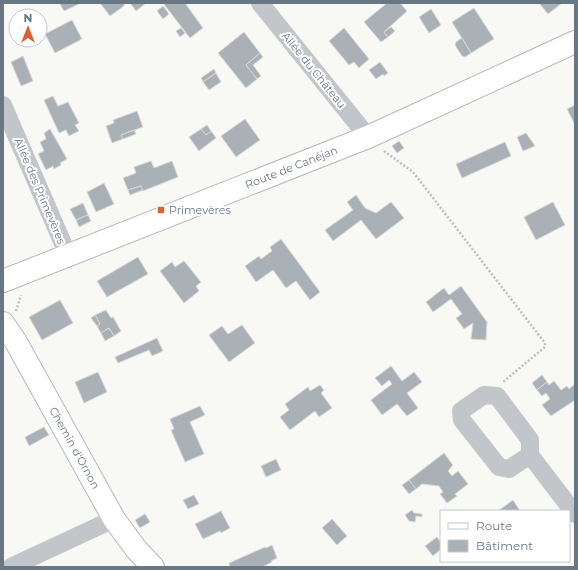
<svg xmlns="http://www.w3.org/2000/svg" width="578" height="570" viewBox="0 0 578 570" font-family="Montserrat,sans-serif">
<rect width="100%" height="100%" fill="#f8f8f5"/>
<g fill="#a9b0b6" stroke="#d9dad8">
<polygon points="62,3 81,3 64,11 60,4"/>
<polygon points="100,3 124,3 124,6 110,16"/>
<polygon points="130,3 146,3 136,11"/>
<polygon points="163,3 185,3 203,28 190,38"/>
<polygon points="387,3 400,3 407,11 384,32 388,37 381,42 364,22"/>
<polygon points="539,3 562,3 548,14"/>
<polygon points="163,6 169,14 163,19 157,11"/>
<polygon points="474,8 494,39 471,53 452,22"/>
<polygon points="431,9 441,25 429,33 419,17"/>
<polygon points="72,20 82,39 55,53 45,34"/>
<polygon points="391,27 395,31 388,37 384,32"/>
<polygon points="181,28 185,33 180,37 176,31"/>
<polygon points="344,28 369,59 359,68 354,62 349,65 329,41"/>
<polygon points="244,32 260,53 246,65 257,79 246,88 218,53"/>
<polygon points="462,38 471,53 465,57 462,56 455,45 456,42"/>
<polygon points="260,53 263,57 253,65 261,76 257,79 246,65"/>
<polygon points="23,56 33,81 21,86 11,62"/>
<polygon points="380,62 388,73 384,76 383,74 376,79 369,70"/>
<polygon points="214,69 216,73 203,82 201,78"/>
<polygon points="216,73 221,82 209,90 203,82"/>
<polygon points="53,96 58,106 68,102 79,123 75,125 79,131 69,136 66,130 59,133 44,100"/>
<polygon points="575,105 575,125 567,109"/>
<polygon points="137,111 143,127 121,135 123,139 112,143 106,126 114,123 113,120"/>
<polygon points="245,119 260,140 236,157 221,136"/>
<polygon points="207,125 211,131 206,135 201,129"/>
<polygon points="50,129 67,159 60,163 61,165 54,169 53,166 46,170 38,154 44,151 40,142 46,139 44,133"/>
<polygon points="201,129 206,135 211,131 216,138 199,151 189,137"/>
<polygon points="134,130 136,134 123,139 121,135"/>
<polygon points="526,133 535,146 523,151 517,137"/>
<polygon points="399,141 404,148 397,153 392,146"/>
<polygon points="505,142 511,156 462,178 456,164"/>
<polygon points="151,161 154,168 172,161 178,177 143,191 141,186 128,190 123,178 136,173 134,167"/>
<polygon points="104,183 114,204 96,212 87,192"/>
<polygon points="141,186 143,190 130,195 128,190"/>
<polygon points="356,195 365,208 376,213 391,202 404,218 376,239 361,220 333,241 325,230 353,210 347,202"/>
<polygon points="553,202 565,225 536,240 524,217"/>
<polygon points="83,203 88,215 76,220 70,209"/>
<polygon points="88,215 91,221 79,227 76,220"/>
<polygon points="281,239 320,292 310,300 296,281 286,288 273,270 256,282 245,266 259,256 261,259 272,251 270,247"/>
<polygon points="138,257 148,274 107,297 97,281"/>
<polygon points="184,261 201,282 196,286 199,291 184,303 160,271 172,262 175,267"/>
<polygon points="461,286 487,322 486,340 471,339 473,323 464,329 456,318 462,314 451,299 433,312 426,302 444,288 449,295"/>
<polygon points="60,300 73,323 42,340 29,317"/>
<polygon points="106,310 111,318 113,317 121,331 114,336 109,328 101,333 97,326 100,324 95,315"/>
<polygon points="95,315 100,324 97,326 91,318"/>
<polygon points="242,325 255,343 229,362 209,335 222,326 228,334"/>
<polygon points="109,328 114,336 105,341 101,333"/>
<polygon points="157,338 163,351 152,356 149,350 118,363 115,357"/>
<polygon points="391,366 402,381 414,372 422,382 407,393 418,408 407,416 397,404 382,415 371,400 392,384 389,380 382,386 375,378"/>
<polygon points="98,372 107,392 84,403 75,382"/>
<polygon points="542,375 547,382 537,390 532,383"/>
<polygon points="554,381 561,390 567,386 569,389 575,384 575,400 551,416 542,405 550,399 546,393 542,396 537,390 547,382 549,385"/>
<polygon points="320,385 324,390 321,393 332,408 319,417 315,411 290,430 280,417 289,410 285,404 308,387 310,391"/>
<polygon points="200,406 205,415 190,422 204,454 185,462 171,430 174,429 170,419"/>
<polygon points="44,427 49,435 29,446 25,437"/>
<polygon points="444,453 453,465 448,471 452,476 458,471 468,484 455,494 457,496 447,503 440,494 443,492 439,486 422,484 416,489 409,480"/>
<polygon points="276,459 281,470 266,477 261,466"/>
<polygon points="409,480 416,489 409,494 402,485"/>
<polygon points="194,495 199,504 188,509 183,500"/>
<polygon points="513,500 520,511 498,511"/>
<polygon points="412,510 414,513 422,514 422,517 416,516 415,522 409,521 405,515"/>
<polygon points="221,511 230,528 221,533 220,531 203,539 195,524"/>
<polygon points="145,514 150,522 140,528 135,520"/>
<polygon points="332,519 347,536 337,545 322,528"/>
<polygon points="437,537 441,543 441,549 433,556 425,546"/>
<polygon points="272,545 277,558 271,561 272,562 262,567 230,567 229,563 265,547 266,548"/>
</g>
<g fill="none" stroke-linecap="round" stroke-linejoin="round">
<defs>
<g id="secondary">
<path id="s1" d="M 3,281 L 368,137 L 575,42"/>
<path id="s2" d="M 3,323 L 16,342 L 114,519 L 136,549 L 153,567"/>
</g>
</defs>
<use href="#secondary" stroke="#b4b9be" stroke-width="24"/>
<g stroke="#bcbec1" stroke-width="2.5" stroke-dasharray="2 2" stroke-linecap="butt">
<polyline points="384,151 413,172 545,343 545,347 503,382"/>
<polyline points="16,311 21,295"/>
</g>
<g stroke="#c2c5c9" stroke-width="18">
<polyline points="260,3 368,137"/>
<polyline points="3,105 68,255"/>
<polyline points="530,455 509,469 499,467 462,420 461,411 484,395 497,396 530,440 530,455 575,514"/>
<polyline points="11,567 114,519"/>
</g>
<use href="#secondary" stroke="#fff" stroke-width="22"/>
</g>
<rect fill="#d96234" stroke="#fff" stroke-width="1.5" x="157" y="206" width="8" height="8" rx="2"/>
<g text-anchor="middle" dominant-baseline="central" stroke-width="4" stroke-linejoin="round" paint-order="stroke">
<g font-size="11" fill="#697785" stroke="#fff">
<text transform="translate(314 70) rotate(51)">Allée du Château</text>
<text stroke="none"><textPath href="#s1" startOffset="310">Route de Canéjan</textPath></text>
<text transform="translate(40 191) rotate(67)">Allée des Primevères</text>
<text stroke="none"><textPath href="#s2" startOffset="144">Chemin d'Ornon</textPath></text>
</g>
<g font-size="11" fill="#697785" stroke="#fff" text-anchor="start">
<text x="169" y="210">Primevères</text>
</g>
</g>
<rect width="578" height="570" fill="none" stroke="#697785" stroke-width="8"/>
<rect x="440" y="510" width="130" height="52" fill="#ffffff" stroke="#c3c9ce"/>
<rect x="448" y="523" width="20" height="6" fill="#ffffff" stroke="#c3c9ce"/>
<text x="476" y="530" font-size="12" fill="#697785">Route</text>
<rect x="448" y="540" width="20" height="12" fill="#a9b0b6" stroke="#c3c9ce"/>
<text x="476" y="550" font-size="12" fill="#697785">Bâtiment</text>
<g transform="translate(28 28)"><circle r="19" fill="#ffffff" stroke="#c3c9ce"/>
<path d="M0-3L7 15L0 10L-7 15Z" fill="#d96234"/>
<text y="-6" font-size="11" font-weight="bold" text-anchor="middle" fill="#697785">N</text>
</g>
</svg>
